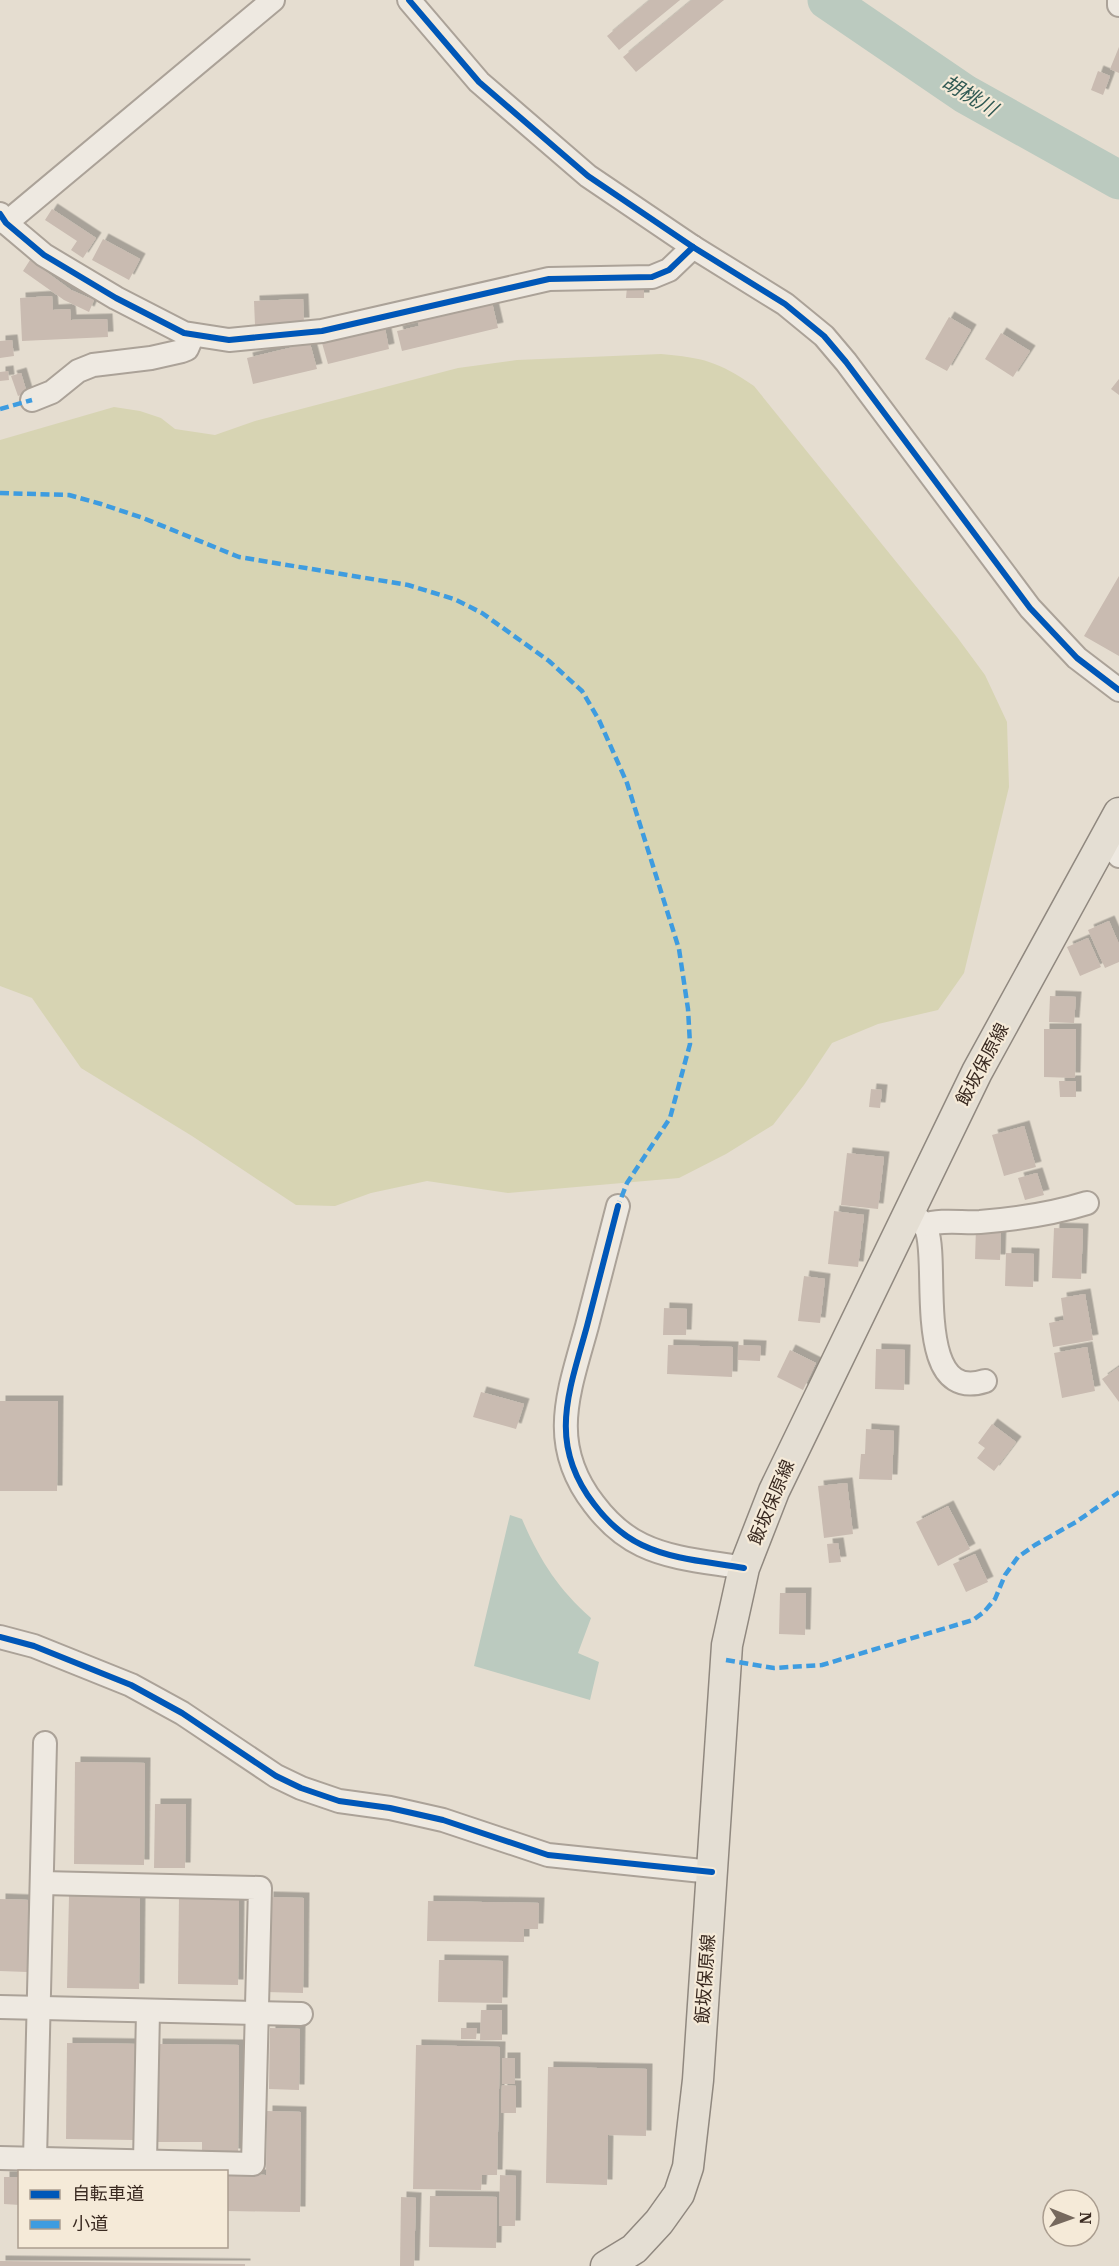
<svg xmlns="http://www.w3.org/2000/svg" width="1119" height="2266" viewBox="0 0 1119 2266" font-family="'IBM Plex Serif','Noto Sans JP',serif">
<defs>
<filter id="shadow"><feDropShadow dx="5.5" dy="-5.5" stdDeviation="0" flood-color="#0004"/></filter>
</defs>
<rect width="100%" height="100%" fill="#e5ddd0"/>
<path fill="#d7d4b3" d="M 661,354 C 704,358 717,361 754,386 L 957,637 L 985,675 L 1007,722 L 1009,787 L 964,973 L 938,1010 L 878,1024 L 832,1043 L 804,1085 L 773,1125 L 726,1154 L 679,1178 L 508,1193 L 427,1181 L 371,1193 L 335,1206 L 296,1205 L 192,1136 L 81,1068 L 32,998 L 0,986 L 0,440 L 114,407 L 140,411 L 161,418 L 175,429 L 215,435 L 255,421 L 458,368 L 517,360 Z"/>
<path fill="#bbcabf" d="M 510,1515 L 522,1519 C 539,1559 558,1589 591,1618 L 578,1653 L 599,1662 L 590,1700 L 474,1666 Z"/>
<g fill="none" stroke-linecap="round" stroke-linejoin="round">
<polyline stroke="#bbcabf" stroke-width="39" points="827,0 965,94 1119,180"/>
</g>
<g fill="#c9bbb1" filter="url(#shadow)">
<polygon points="650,0 680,0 619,50 607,36"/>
<polygon points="692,0 724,0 636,72 623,57"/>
<polygon points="1119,47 1119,73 1110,69"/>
<polygon points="1098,71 1110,76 1103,95 1091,90"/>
<polygon points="52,209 96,238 83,258 71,250 77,241 45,220"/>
<polygon points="103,239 140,259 129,280 92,260"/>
<polygon points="30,260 71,290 94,300 89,312 64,300 23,271"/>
<polygon points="627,287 644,287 644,298 626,298"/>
<polygon points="52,296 53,310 70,309 71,320 107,319 108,337 22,341 20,298"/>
<polygon points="491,298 498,328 402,351 397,331 419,326 416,315"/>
<polygon points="303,299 304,323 255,325 254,301"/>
<polygon points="949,317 971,330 947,371 925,359"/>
<polygon points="385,328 389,349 328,364 322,343"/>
<polygon points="1001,333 1030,351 1013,377 985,359"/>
<polygon points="12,340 14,356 0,358 0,341"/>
<polygon points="310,343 317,369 253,384 247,358"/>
<polygon points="8,371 9,380 0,381 0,372"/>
<polygon points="21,373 27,393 18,396 11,376"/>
<polygon points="1119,379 1119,395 1111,389"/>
<polygon points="1119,576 1119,656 1084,636"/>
<polygon points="1109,921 1119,944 1119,962 1105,968 1088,930"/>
<polygon points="1088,938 1101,967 1080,976 1067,947"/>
<polygon points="1050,996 1076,997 1074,1023 1049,1022"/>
<polygon points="1044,1029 1076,1029 1075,1078 1044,1077"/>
<polygon points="1059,1081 1076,1081 1076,1097 1060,1097"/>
<polygon points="871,1089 882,1090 880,1108 869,1107"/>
<polygon points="1024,1126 1036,1167 1004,1176 992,1135"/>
<polygon points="847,1153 884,1157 878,1209 841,1205"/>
<polygon points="1037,1173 1044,1195 1025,1200 1018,1178"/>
<polygon points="834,1211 864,1215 858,1267 828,1264"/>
<polygon points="976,1227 1001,1228 1000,1260 975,1259"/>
<polygon points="1054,1228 1083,1229 1081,1279 1052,1278"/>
<polygon points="1006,1253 1034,1254 1033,1287 1005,1286"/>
<polygon points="804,1276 825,1279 820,1323 798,1321"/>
<polygon points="1085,1294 1093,1340 1053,1347 1049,1323 1064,1320 1061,1298"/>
<polygon points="664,1308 687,1309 686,1335 663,1335"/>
<polygon points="668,1345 733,1347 732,1377 667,1374"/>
<polygon points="738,1345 761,1346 760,1361 738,1360"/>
<polygon points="1087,1347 1095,1391 1062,1398 1054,1353"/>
<polygon points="876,1349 905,1350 904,1390 875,1389"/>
<polygon points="790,1350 816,1363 803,1390 777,1377"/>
<polygon points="1119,1367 1119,1402 1102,1379"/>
<polygon points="481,1392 524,1404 516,1429 473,1417"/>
<polygon points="0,1401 58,1401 57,1491 0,1491"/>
<polygon points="992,1424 1016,1442 994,1471 977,1458 985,1448 978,1443"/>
<polygon points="866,1429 894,1431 892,1480 859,1479 861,1454 865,1454"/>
<polygon points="847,1483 853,1534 824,1538 818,1486"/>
<polygon points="948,1506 970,1549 938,1566 916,1522"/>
<polygon points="838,1543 841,1562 829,1563 827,1544"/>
<polygon points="975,1554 988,1582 966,1592 953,1564"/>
<polygon points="780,1593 806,1593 805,1635 779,1634"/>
<polygon points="75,1762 145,1763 144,1865 74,1864"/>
<polygon points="155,1804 186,1804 185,1868 154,1868"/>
<polygon points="69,1896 140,1897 139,1989 67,1988"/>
<polygon points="179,1896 239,1897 238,1985 178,1984"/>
<polygon points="268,1897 304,1898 303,1993 266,1992"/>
<polygon points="0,1899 28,1900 27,1972 0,1971"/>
<polygon points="428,1901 539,1903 538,1929 524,1929 524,1942 427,1941"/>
<polygon points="439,1960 503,1961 502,2003 438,2002"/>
<polygon points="481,2010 502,2010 502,2040 480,2040"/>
<polygon points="270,2028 300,2029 299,2090 269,2089"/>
<polygon points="461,2028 477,2028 476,2039 461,2039"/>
<polygon points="67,2043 136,2044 135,2140 66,2139"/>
<polygon points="157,2044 239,2045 238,2154 202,2154 202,2142 155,2142"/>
<polygon points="416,2045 500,2047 497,2175 482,2175 481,2190 413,2189"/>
<rect x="502" y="2058" width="13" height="26"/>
<polygon points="548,2067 647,2069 646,2136 608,2135 607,2185 546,2183"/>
<polygon points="502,2085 516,2086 516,2113 501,2113"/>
<polygon points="267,2111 301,2112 300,2212 226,2211 226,2174 266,2175"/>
<polygon points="500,2175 516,2176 515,2226 499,2226"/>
<polygon points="4,2177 20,2177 20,2205 4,2204"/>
<polygon points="430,2196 497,2197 496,2248 429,2247"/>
<polygon points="401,2197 416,2198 414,2266 400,2266"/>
<polygon points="0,2261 245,2264 245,2266 0,2266"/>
</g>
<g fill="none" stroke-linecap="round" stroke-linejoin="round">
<defs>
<g id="minor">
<polyline points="409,0 479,82 588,176 693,247 785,304 824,336 846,362 1030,608 1077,658 1119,690"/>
<polyline points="1119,1 1119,5"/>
<polyline points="0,214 6,223 44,255 116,298 184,333 229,340 322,331 549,279 652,277 669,270 693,247"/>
<polyline points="0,220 6,223 273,0"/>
<polyline points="32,400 52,392 78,371 93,365 151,358 182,351 187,349 193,335"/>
<polyline points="1104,838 1119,856"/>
<path d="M 618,1206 C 608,1246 597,1286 587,1326 C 569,1392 547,1443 594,1504 C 606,1520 623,1536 642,1545 C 673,1560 711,1562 744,1568"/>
<path d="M 909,1211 C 917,1216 923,1221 927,1231 C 939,1265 913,1404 985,1381"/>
<path d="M 924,1225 C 941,1219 962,1223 980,1222 C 1017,1219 1052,1214 1087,1203"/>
<polyline points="0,1637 34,1646 131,1685 182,1713 276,1776 301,1788 339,1801 390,1808 443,1820 548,1855 712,1872"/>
<polyline points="0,2007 301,2014"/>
<polyline points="0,2158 253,2164 260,1888 42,1883"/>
<polyline points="35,2159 45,1743"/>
<polyline points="145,2162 148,2011"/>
</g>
<polyline id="major" points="606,2266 634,2249 659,2222 679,2194 688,2167 698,2080 727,1645 744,1568 774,1491 977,1072 1119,813"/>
</defs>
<use href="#minor" stroke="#aba298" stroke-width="26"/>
<use href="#major" stroke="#90887f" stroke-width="33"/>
<use href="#minor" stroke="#eee9e1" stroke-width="22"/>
<use href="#major" stroke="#e4ded3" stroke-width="30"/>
<g stroke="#3e9ce0" stroke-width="4.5" stroke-dasharray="9 4.5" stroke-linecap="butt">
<polyline points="0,409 32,400"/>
<polyline points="0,493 69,495 101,504 143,518 239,557 408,585 454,599 482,613 549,661 582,691 599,720 627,783 679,949 688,1009 690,1044 670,1118 627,1183 618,1206"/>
<polyline points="726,1660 774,1668 822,1665 973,1620 984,1612 995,1599 1005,1575 1018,1557 1035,1545 1076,1522 1119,1492"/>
</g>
<defs>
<g id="cycleway">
<polyline points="409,0 479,82 588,176 693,247 785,304 824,336 846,362 1030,608 1077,658 1119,690"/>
<polyline points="0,214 6,223 44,255 116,298 184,333 229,340 322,331 549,279 652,277 669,270 693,247"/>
<path d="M 618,1206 C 608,1246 597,1286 587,1326 C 569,1392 547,1443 594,1504 C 606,1520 623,1536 642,1545 C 673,1560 711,1562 744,1568"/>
<polyline points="0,1637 34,1646 131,1685 182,1713 276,1776 301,1788 339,1801 390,1808 443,1820 548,1855 712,1872"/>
</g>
</defs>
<use href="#cycleway" stroke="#f5ead8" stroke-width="10"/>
<use href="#cycleway" stroke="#0057b8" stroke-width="6"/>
</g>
<g text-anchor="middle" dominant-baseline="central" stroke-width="4.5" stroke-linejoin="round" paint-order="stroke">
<g font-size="18" fill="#3a2a21" stroke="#f5ead8">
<text transform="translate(982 1064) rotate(-62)">飯坂保原線</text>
<text transform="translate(771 1502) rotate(-67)">飯坂保原線</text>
<text transform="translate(705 1979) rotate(-86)">飯坂保原線</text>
</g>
<g font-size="20" font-style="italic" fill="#305953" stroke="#f5ead8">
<text transform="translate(970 95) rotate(31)">胡桃川</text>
</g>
</g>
<rect x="18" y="2170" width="210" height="78" fill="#f5ead8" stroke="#aa9d8f" stroke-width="1.5"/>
<rect x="30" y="2190" width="30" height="9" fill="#0057b8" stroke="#aa9d8f" stroke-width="1.5"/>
<text x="72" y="2200" font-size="18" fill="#3a2a21">自転車道</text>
<rect x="30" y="2220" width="30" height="9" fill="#3e9ce0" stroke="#aa9d8f" stroke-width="1.5"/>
<text x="72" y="2230" font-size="18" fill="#3a2a21">小道</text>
<g transform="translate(1071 2218) rotate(91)"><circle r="28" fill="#f5ead8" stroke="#aa9d8f" stroke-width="1.5"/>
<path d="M0-4.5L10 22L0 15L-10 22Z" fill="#76695e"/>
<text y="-9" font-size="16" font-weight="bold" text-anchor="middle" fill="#3a2a21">N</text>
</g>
</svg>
